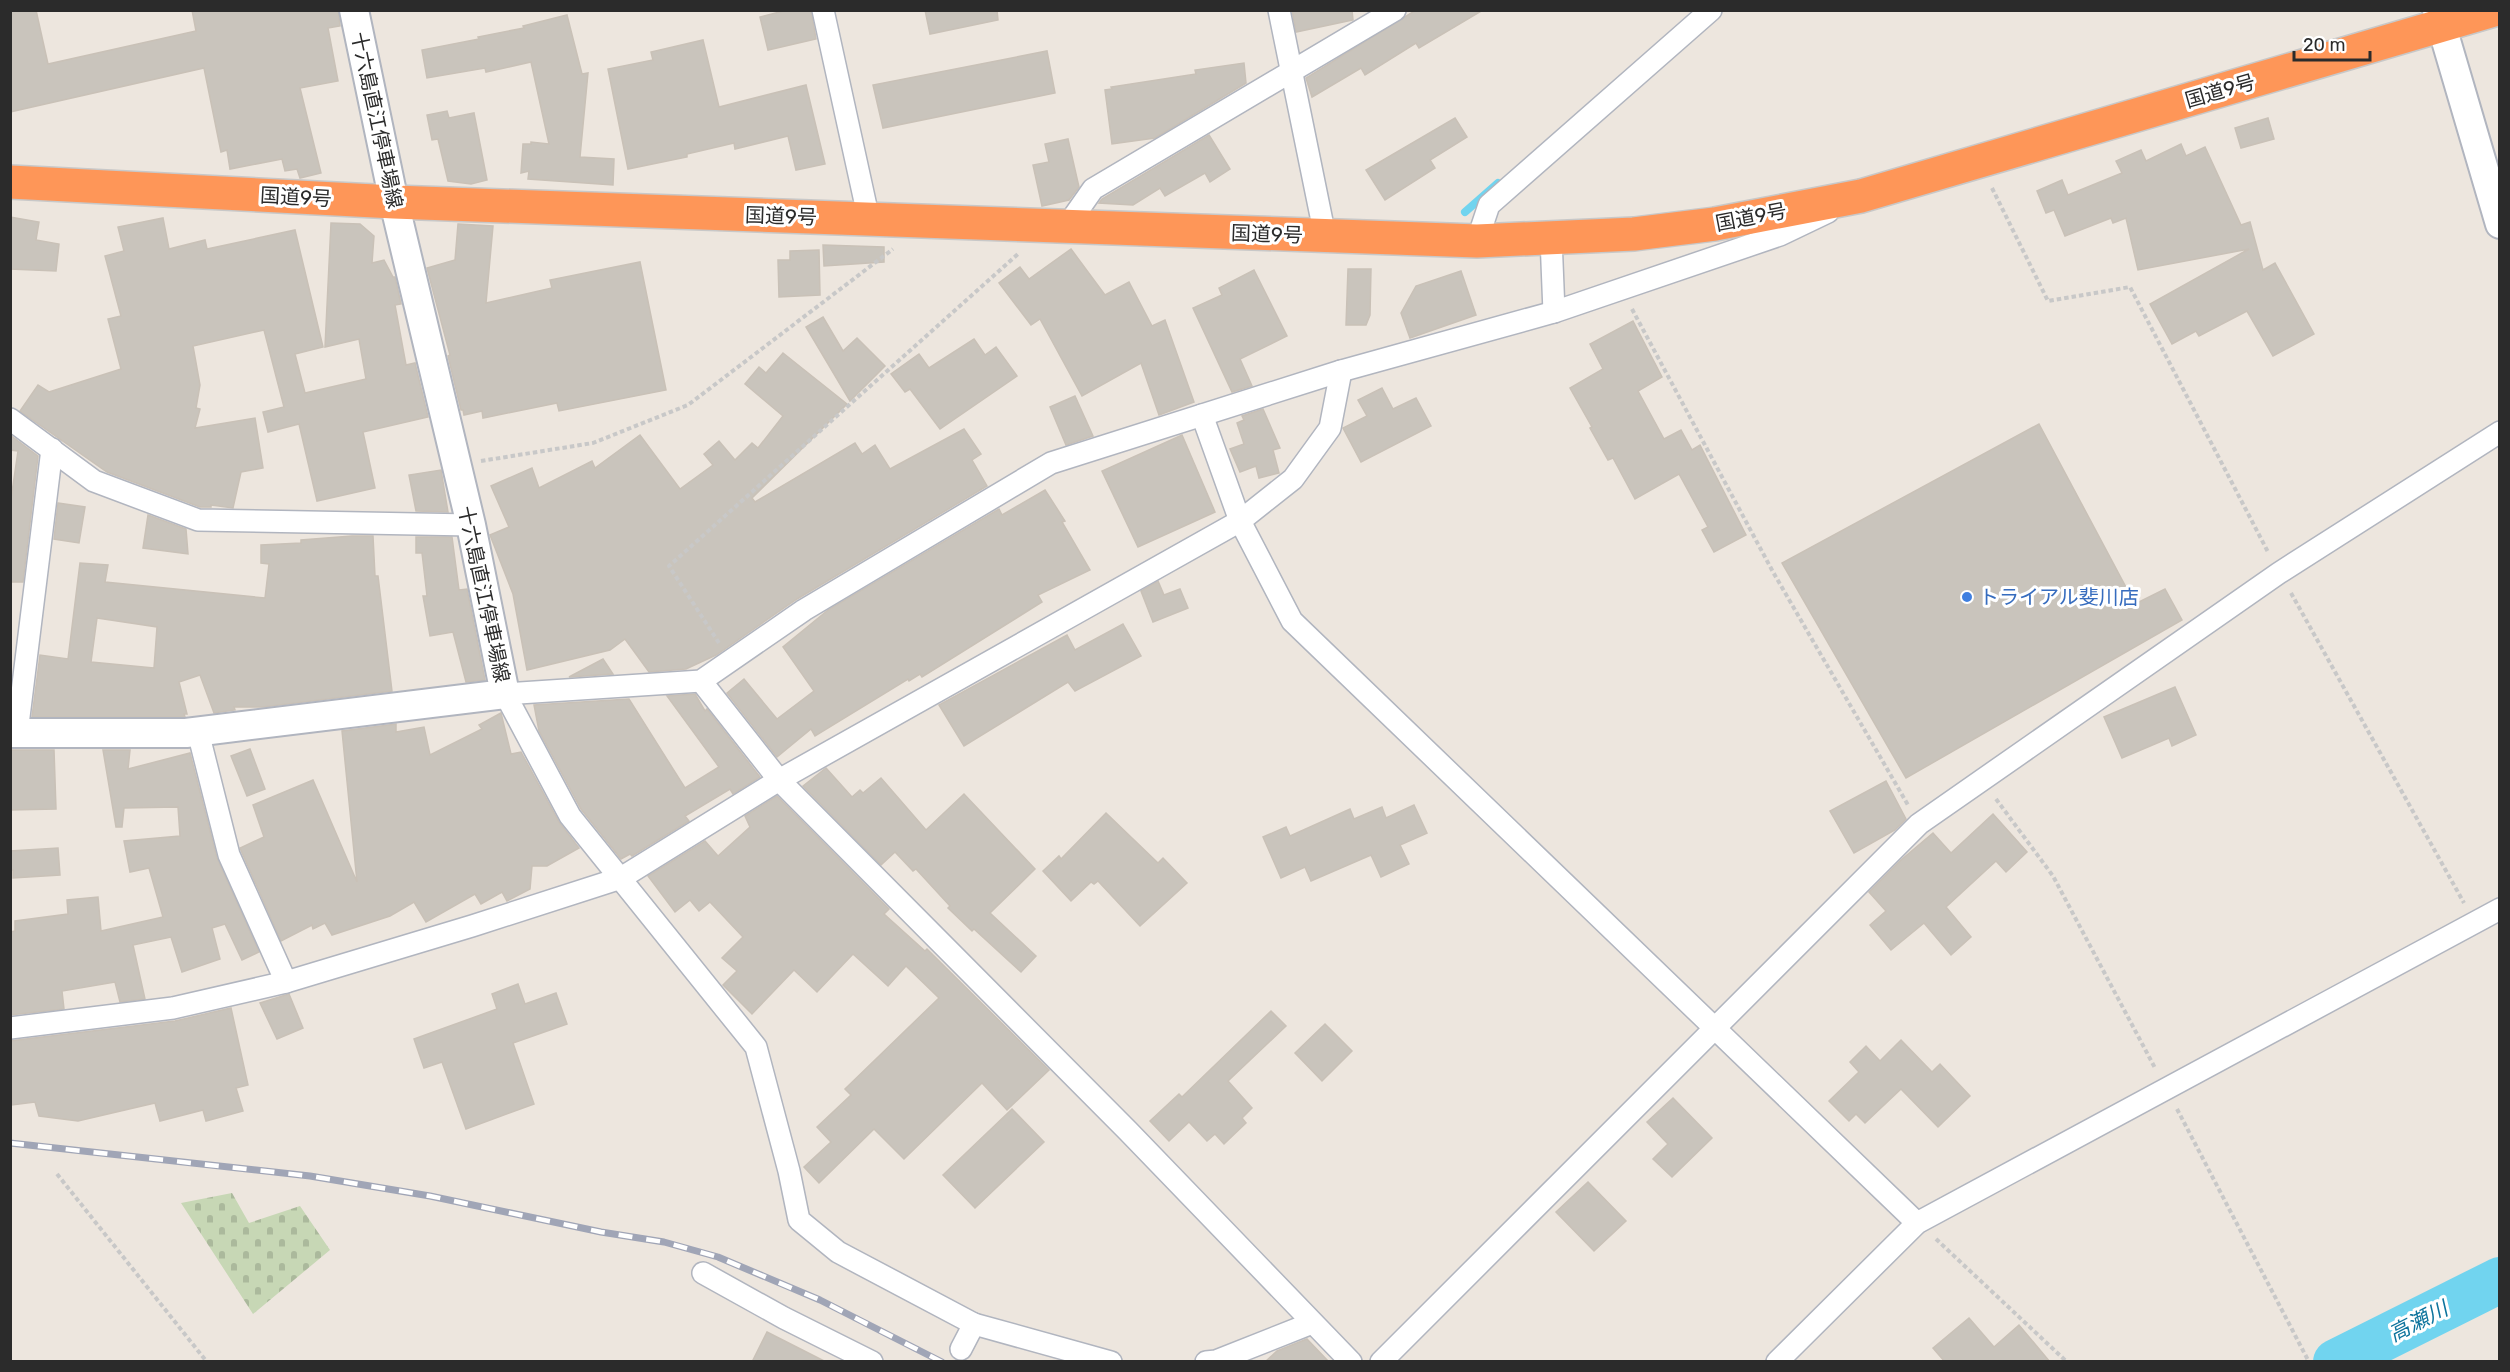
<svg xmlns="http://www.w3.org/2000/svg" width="2510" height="1372" viewBox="0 0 2510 1372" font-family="Rubik,'Noto Sans JP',sans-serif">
<defs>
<pattern id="cemetery-stones" width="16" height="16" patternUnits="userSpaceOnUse" patternTransform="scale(1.5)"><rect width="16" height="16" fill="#c7d7b5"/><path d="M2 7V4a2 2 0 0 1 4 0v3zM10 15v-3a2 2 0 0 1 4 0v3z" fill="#abb99c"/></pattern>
</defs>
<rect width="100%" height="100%" fill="#ede6de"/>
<polygon fill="url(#cemetery-stones)" points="232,1193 249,1223 300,1206 330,1250 253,1314 181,1203"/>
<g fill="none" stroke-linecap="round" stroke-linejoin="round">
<polyline stroke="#71d4ef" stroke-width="8" points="1465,212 1498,183"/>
<polyline stroke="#71d4ef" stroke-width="46" points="2336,1362 2500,1280"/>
</g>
<g fill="#c9c4bc" stroke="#c9c1b7" stroke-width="1.5" fill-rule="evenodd">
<polygon points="10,10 36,10 48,64 196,31 192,10 338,10 340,26 328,28 338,81 300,88 321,173 300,178 297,169 285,171 282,159 230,169 227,150 221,152 204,68 10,112"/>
<polygon points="787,10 811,10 816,39 768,50 760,17"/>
<polygon points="925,10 997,10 998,20 930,34"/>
<polygon points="1292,10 1352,10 1353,20 1296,32"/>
<polygon points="1416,10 1483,10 1419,48 1416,43 1365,75 1361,68 1312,97 1306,78"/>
<polygon points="567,15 582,74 588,73 580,157 614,159 613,185 528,179 529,171 521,173 523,144 531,144 531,142 549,144 531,62 486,72 485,68 427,78 422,50 479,39 478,37 524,28 523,26"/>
<polygon points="703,40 719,107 806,85 825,164 796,170 788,136 735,149 734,143 687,154 687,157 628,169 608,69 653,60 651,52"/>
<polygon points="1047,51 1055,93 883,128 873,85"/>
<polygon points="1244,63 1246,83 1155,138 1112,144 1105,90 1112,89 1111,87 1196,74 1195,70"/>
<polygon points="447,111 449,118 474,113 487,180 471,184 448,181 438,139 432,140 427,115"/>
<polygon points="1455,118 1467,137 1430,160 1435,168 1385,200 1366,170"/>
<polygon points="2268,118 2274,139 2241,148 2235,128"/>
<polygon points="1209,135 1230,169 1210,182 1205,173 1165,196 1160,188 1133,205 1099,203 1102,199"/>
<polygon points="1068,139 1079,187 1069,200 1042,206 1033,165 1049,162 1045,144"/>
<polygon points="2181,144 2186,156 2205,147 2241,225 2250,222 2263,270 2275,263 2314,334 2273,356 2247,311 2199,336 2196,331 2172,344 2150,304 2249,249 2138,270 2126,218 2113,223 2111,218 2065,236 2054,210 2046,213 2037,191 2062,180 2068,195 2122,173 2116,161 2141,150 2146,161"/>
<polygon points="10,217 39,222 36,240 59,244 56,271 10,269"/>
<polygon points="163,218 169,249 205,240 207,249 295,230 323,347 295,354 305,393 366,379 359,339 325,347 331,223 360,224 374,236 372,263 384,260 393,277 395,277 401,304 395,305 406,365 415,363 428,417 363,432 375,488 317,501 299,424 268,432 263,412 284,407 264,330 193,346 200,385 196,408 200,409 195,428 255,418 263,468 241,472 233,508 211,505 211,507 200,507 107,472 20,411 38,385 49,392 121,369 108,319 121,316 105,256 124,251 118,227"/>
<polygon points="458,224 493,226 486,303 552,288 550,280 640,262 666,390 559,411 557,403 483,418 482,411 464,415 463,410 461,410 448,356 450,355 427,268 455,260"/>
<polygon points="823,245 884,247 884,262 824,266"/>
<polygon points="1071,249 1105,295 1129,282 1152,326 1165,320 1194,402 1159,415 1141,363 1082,396 1040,319 1031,325 999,283 1020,267 1029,279"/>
<polygon points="819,250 820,295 779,297 778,260 790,260 790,251"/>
<polygon points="1348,269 1371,269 1370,315 1366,325 1346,325"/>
<polygon points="1254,270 1287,336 1240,359 1252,386 1232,392 1193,308 1222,295 1219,288"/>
<polygon points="1461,271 1476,315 1410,338 1401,313 1416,286"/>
<polygon points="823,317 843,351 857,338 885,366 850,401 806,327"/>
<polygon points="1633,321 1662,377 1638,391 1664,439 1681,430 1692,450 1700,445 1746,535 1714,552 1702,530 1708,527 1679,474 1635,499 1613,458 1608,460 1590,428 1592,427 1570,388 1603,369 1590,344"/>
<polygon points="974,339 985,355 996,347 1017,376 940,429 910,389 905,392 891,374 919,354 929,368"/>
<polygon points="783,353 847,404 752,498 755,502 855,443 862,454 875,445 890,469 964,429 981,454 972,460 987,486 797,599 716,655 686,669 649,672 625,639 610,650 527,670 513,594 490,535 509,527 491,486 532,468 539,488 592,461 595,468 640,435 680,489 713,465 704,454 719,441 735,460 752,443 758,448 783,416 745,384 759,367 766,373"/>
<polygon points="1382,388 1393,409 1416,398 1431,426 1361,462 1343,428 1367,416 1358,400"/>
<polygon points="1075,396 1093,436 1066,445 1050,407"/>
<polygon points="1263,409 1280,448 1273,450 1279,473 1259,478 1256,466 1240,472 1230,449 1244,444 1237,423 1244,420 1242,416"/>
<polygon points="2039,424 2135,604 2165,589 2182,620 1906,778 1782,563"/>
<polygon points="10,435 38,456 23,582 10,582 10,506 18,451 10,450"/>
<polygon points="1182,435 1215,512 1138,547 1102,471"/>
<polygon points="441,470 448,512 416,511 409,475"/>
<polygon points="1045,490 1065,521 1062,522 1090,570 1038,595 1042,602 922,677 920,674 909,681 908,679 815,736 811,729 777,757 727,693 744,679 777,719 814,691 783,647 828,610 999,509 1002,515"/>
<polygon points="58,503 85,507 79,543 54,539"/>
<polygon points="148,515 186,529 188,554 143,548"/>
<path d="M 352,536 L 373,536 L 375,576 L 378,576 L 392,691 L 263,707 L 234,707 L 235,710 L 214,713 L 200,675 L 179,682 L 187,714 L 184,714 L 185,717 L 32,717 L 40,655 L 68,659 L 80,563 L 108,565 L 105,582 L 265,598 L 269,564 L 261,563 L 261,545 L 301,543 L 301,540 ZM 97,618 L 157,627 L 154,668 L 91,662 Z"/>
<polygon points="416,537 452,537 459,590 467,589 485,680 466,682 453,632 430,636 423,596 427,596 422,553 416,553"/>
<polygon points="1158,581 1164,595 1180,589 1188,608 1153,622 1141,591"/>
<polygon points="1123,624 1141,656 1075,691 1068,682 964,746 939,705 1067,635 1075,650"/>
<polygon points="603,659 613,674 569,677"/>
<polygon points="2175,687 2196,735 2172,746 2169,738 2122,758 2104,717"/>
<polygon points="695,694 705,711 707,709 760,777 733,794 730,789 685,816 689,821 632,856 630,854 621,859 581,809 539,731 534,705 629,699 685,788 719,767 667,696"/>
<polygon points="501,713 511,754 521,752 559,822 579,848 547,866 532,866 530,889 507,901 502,892 481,904 475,894 426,922 414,902 390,916 332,935 325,923 313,929 312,925 281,941 240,848 264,837 253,805 313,780 357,882 342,731 396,724 396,732 424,727 430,755 482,729 479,725"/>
<polygon points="250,749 265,789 247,796 231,756"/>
<polygon points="10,750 54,750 56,809 10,810"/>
<polygon points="103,750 130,750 128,769 190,753 217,858 259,952 242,960 225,924 212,928 220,959 182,972 171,937 133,945 145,999 120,1002 115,982 62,991 64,1009 10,1015 10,932 15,931 15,921 68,914 67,900 98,897 101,931 163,917 149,868 130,872 124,841 180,836 178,807 124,808 122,827 116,827"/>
<polygon points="826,768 852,797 860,790 863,793 881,778 926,830 964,794 1035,869 990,913 1036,956 1021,972 974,929 972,931 948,908 950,906 916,869 913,871 895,852 881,865 803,786"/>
<polygon points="1886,781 1906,819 1895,830 1854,853 1830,811"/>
<polygon points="777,796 889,909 884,914 925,951 927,949 1049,1070 1007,1110 982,1083 904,1159 874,1129 819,1183 804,1167 831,1142 817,1127 851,1095 845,1089 939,998 906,966 888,986 853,954 817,992 794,970 752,1014 723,985 737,971 722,958 743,937 710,902 699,911 690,900 675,912 648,876 705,841 718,856 750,827 745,816"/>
<polygon points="1414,805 1427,833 1400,845 1409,864 1381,877 1371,855 1311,881 1305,867 1281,878 1263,837 1286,827 1290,836 1350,809 1354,819 1382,807 1386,818"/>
<polygon points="1106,813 1158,863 1163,858 1187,883 1140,926 1098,881 1094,884 1091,882 1071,901 1043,871 1059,856 1061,859"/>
<polygon points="1993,814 2027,852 2006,872 1996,861 1946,907 1971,937 1951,955 1924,923 1891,950 1870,925 1886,911 1869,892 1901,860 1933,833 1951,853"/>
<polygon points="58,848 60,875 13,878 13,870 10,870 10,851"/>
<polygon points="518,984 525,1004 556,993 567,1024 513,1043 534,1104 466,1129 442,1062 424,1068 414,1039 497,1009 492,994"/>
<polygon points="289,994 303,1028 277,1039 260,1003"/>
<polygon points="231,1008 248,1085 236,1088 243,1111 206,1121 203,1110 160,1121 155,1103 78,1121 39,1116 35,1102 12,1105 10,1041 175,1021"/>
<polygon points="1271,1011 1286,1026 1228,1081 1252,1108 1242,1118 1246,1123 1224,1144 1215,1134 1207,1141 1189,1122 1169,1141 1150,1121 1179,1094 1182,1097"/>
<polygon points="1325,1024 1352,1051 1322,1081 1295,1053"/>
<polygon points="1901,1040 1932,1072 1940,1064 1970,1096 1938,1127 1901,1089 1865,1123 1856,1114 1849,1121 1829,1101 1859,1072 1850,1062 1866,1046 1880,1061"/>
<polygon points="1673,1098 1712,1138 1672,1177 1653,1159 1668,1144 1647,1122"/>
<polygon points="1012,1109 1044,1142 975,1208 943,1175"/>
<polygon points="1588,1182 1626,1221 1594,1251 1556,1212"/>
<polygon points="1969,1318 1994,1347 2019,1325 2050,1362 1945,1362 1933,1348"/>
<polygon points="767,1332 826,1362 752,1362"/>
<polygon points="1307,1339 1329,1362 1265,1362 1277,1351"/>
</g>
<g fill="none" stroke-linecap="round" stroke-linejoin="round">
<defs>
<g id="street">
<polyline points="823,10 869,220"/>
<polyline points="1279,10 1325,236"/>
<polyline points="1067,226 1093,189 1395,10"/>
<polyline points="1551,238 1554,312"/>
<polyline points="1477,241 1489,205 1711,10"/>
<polyline points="1202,415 1240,521 1292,621 1917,1223"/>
<polyline points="10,419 94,481 198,520 471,525"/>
<polyline points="701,681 779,780 1128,1131 1351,1362"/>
<polyline points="198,732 229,855 286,982"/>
<polyline points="17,733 52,449"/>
<polyline points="10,1028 173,1008 286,982 472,926 621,878 779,780 1240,521 1293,479 1330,428 1341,371"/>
<polyline points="703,1273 784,1318 872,1362"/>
<polyline points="961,1349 974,1324"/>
<polyline points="1111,1362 974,1324 838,1252 799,1220 789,1171 756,1047 570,816 505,694 701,681 804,610 1051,463 1341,371 1554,312 1780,235 1828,212"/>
<polyline points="1206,1362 1216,1361 1312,1323"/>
<polyline points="1381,1362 1919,824 2279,573 2500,432"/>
<polyline points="1777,1362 1917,1223 2500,909"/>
</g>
<g id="secondary">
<polyline points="2437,10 2500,224"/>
<polyline points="10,733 186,733 505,694 471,525 394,202 354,10"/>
</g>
<polyline id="highway" points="10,182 394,202 1477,241 1634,234 1715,224 1861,196 2494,10"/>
</defs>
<use href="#street" stroke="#b1b5bf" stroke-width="24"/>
<use href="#secondary" stroke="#b1b5bf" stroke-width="32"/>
<use href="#highway" stroke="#c8c8c8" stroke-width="36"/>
<g stroke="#c8c8c8" stroke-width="4" stroke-dasharray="4.5 3" stroke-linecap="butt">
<polyline points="1992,188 2048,301 2130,287 2268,552"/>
<polyline points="1632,309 1773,572 1908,805"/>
<polyline points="481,461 593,443 688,405 893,249"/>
<polyline points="2291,593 2464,903"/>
<polyline points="719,643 669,566 1018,254"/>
<polyline points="1996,799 2053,876 2155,1068"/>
<polyline points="2177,1109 2309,1362"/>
<polyline points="57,1174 207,1362"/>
<polyline points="1936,1239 2067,1362"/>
</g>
<use href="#street" stroke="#fff" stroke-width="21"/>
<use href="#secondary" stroke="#fff" stroke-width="28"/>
<use href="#highway" stroke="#fe9658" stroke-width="33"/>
<defs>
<polyline id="rail" points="10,1143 310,1176 430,1196 601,1232 664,1242 718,1257 820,1300 942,1362"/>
</defs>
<use href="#rail" stroke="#a0a5b6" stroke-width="7"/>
<use href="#rail" stroke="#fff" stroke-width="4.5" stroke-dasharray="14" stroke-linecap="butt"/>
</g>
<circle fill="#3f7fe0" stroke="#fff" stroke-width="2" cx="1967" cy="597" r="6"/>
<g text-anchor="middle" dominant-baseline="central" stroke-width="6" stroke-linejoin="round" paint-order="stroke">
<g font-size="20" fill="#2b2b2b" stroke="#fff">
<text transform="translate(2220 91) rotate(-16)">国道9号</text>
<text transform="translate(377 120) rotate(78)">十六島直江停車場線</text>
<text transform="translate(296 197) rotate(3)">国道9号</text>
<text transform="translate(781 216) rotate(2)">国道9号</text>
<text transform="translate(1751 217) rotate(-11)">国道9号</text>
<text transform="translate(1267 234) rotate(2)">国道9号</text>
<text transform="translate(484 594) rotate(78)">十六島直江停車場線</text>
</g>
<g font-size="20" fill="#366cbe" stroke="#fff" text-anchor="start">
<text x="1979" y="597">トライアル斐川店</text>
</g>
<g font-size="21" font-style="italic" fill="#0d749d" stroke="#fff">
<text transform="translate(2418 1321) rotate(-27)">高瀬川</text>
</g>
</g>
<rect width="2510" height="1372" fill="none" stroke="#2b2b2b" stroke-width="24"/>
<path d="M2294 51v9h76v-9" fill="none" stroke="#2b2b2b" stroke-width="3"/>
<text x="2303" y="51" font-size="18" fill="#2b2b2b" stroke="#ffffff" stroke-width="4.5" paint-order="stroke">20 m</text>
</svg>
